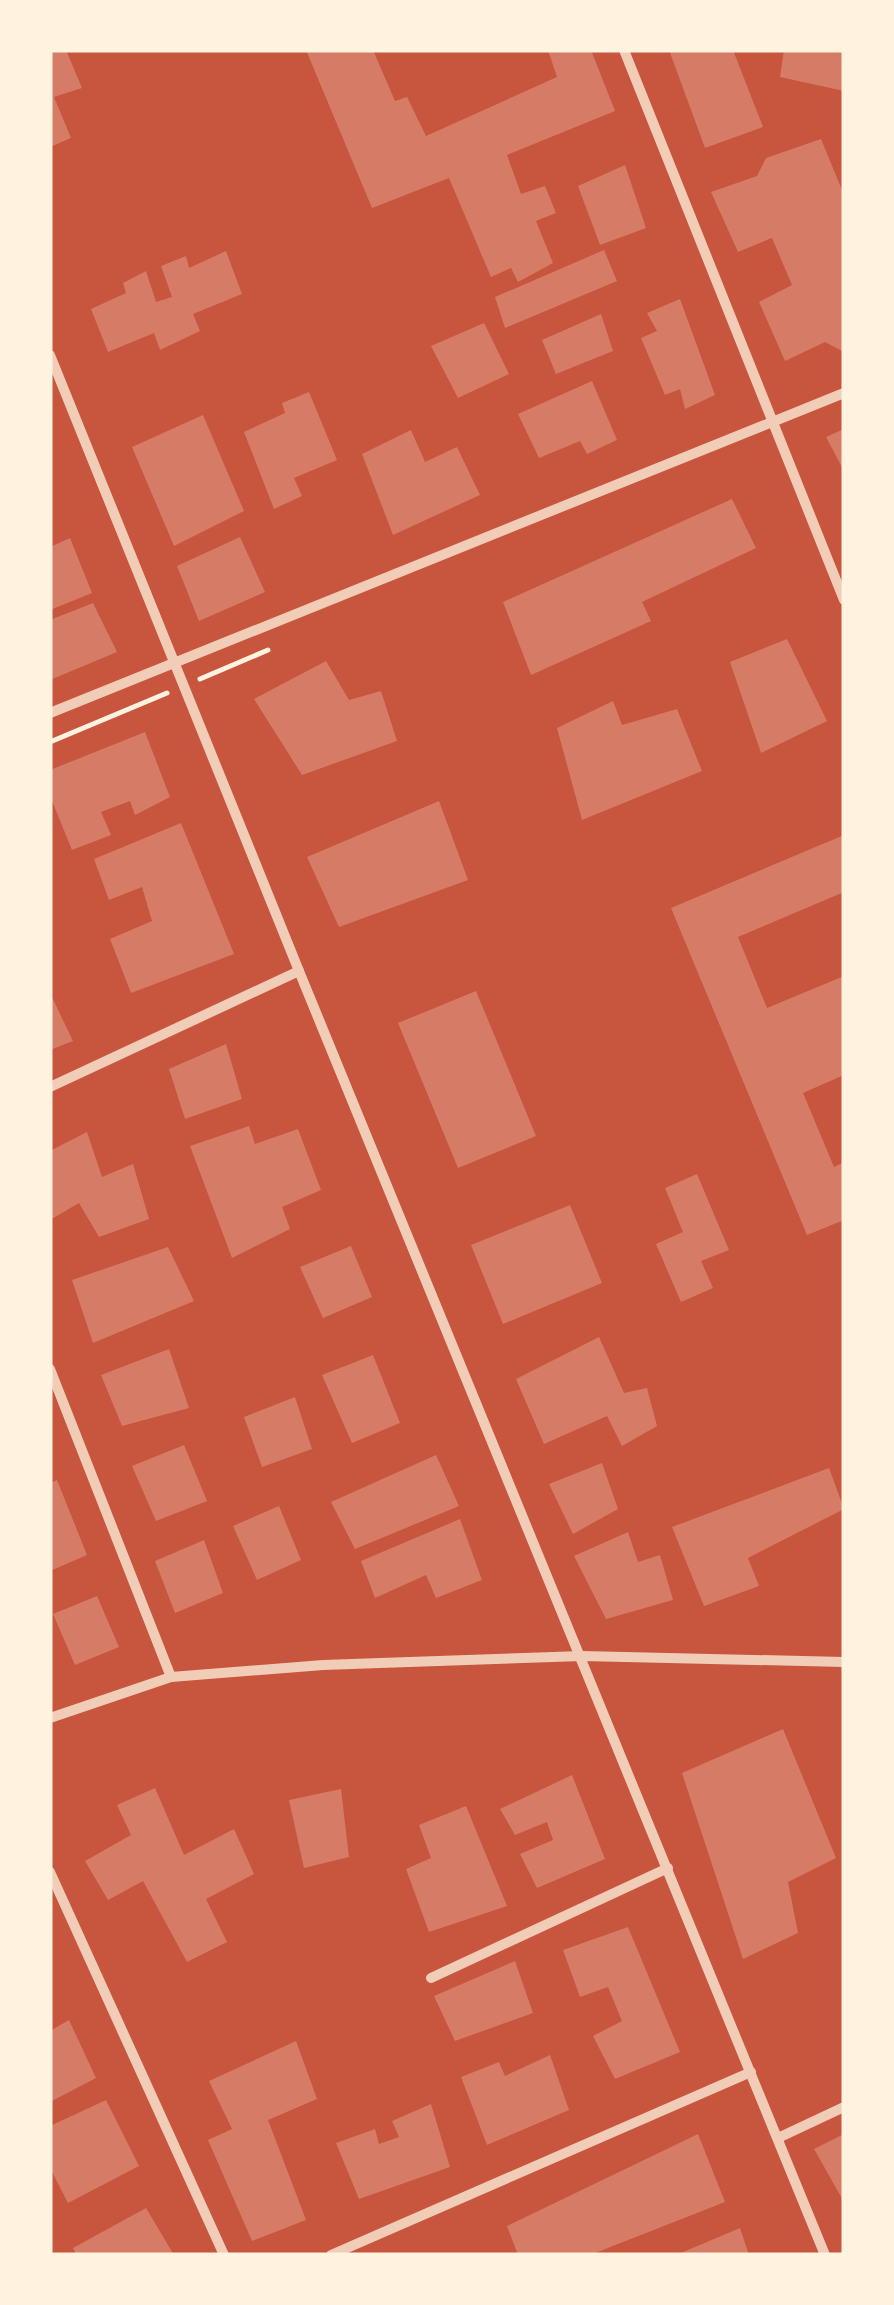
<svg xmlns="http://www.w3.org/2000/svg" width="894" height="2305" viewBox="0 0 894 2305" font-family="Arial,sans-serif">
<rect width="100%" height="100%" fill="#c8553d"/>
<g fill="#d67c66">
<polygon points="50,50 66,50 82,88 54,97 71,138 50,147"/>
<polygon points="306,50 373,50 395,101 407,97 426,136 557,77 548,50 591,50 615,111 507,155 521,194 545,186 556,213 536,221 553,263 518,282 511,268 491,277 449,178 372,208"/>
<polygon points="669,50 733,50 763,127 705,148"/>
<polygon points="784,50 844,50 844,91 780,77"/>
<polygon points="821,139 844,195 844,352 825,342 785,361 759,302 792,285 772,238 738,252 711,192 757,176 766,158"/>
<polygon points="625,165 646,228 600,245 578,186"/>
<polygon points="604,250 617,281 505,328 495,297"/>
<polygon points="226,251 242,294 193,314 200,331 160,350 154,333 108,352 91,309 126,293 123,283 146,271 156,302 172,297 161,266 186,256 189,268"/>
<polygon points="680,299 715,395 685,409 680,389 665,395 641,338 657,331 647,313"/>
<polygon points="601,314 613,351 556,374 542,340"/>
<polygon points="484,323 509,374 458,398 431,346"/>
<polygon points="592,381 617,440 587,454 580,441 539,458 518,414"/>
<polygon points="309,392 337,460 294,478 302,496 274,509 244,432 285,413 282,403"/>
<polygon points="203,415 244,511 174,546 132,447"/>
<polygon points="844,429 844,471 826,437"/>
<polygon points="411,430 425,462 457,447 480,495 393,535 362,454"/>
<polygon points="732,499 756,548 642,602 651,621 531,675 503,602"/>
<polygon points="240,537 265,592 199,621 177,566"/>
<polygon points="70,538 92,593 50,610 50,547"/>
<polygon points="93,603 117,652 50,680 50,620"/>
<polygon points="787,639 827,721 761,753 730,662"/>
<polygon points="326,661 349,700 381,691 397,741 302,775 254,699"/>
<polygon points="613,701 622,725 677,709 702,771 582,820 557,728"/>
<polygon points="145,732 170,797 135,815 130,801 101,812 111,835 72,850 50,796 50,770"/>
<polygon points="439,801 468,880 339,927 307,857"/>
<polygon points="181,823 234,954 131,993 110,939 152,921 142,887 109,900 94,859"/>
<polygon points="844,835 844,892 738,937 767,1008 844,976 844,1075 803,1093 834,1167 844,1162 844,1220 807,1235 671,908"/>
<polygon points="476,991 536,1136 458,1168 398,1023"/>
<polygon points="50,993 73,1041 50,1050"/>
<polygon points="226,1044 242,1099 185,1119 169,1069"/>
<polygon points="249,1126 255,1144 298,1129 321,1190 282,1207 290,1229 232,1258 190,1146"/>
<polygon points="87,1132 102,1177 133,1164 149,1219 99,1237 79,1203 50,1220 50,1151"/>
<polygon points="697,1174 729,1250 701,1261 713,1288 681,1302 656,1244 683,1232 665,1188"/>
<polygon points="570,1205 602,1283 503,1324 471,1245"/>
<polygon points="351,1246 372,1297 323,1318 300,1267"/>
<polygon points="168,1247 194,1301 93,1343 72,1280"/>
<polygon points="599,1337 624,1393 647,1388 657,1426 622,1446 607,1416 544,1444 516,1379"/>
<polygon points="169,1349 189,1408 122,1426 101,1375"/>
<polygon points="373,1355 400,1423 352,1443 322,1375"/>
<polygon points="295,1397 312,1449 262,1467 244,1417"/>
<polygon points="184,1445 207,1501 156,1521 132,1466"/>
<polygon points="436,1455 459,1506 355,1549 331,1502"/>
<polygon points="602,1463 618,1509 573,1534 549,1484"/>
<polygon points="829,1468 844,1509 748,1558 759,1586 704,1606 672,1527"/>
<polygon points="57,1480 87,1555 50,1571 50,1483"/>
<polygon points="279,1506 301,1560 257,1580 233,1526"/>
<polygon points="460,1519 482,1580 436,1598 426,1575 375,1598 361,1561"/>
<polygon points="628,1532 638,1562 660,1555 673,1600 606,1619 574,1556"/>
<polygon points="204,1540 223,1593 175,1613 155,1561"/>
<polygon points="97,1596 119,1647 75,1665 53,1614"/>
<polygon points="783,1729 836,1858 788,1882 798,1933 743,1959 682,1773"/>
<polygon points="572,1775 605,1859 537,1888 520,1854 553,1840 547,1822 515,1835 500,1809"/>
<polygon points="155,1788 184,1855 234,1829 254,1874 206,1899 227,1942 187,1962 143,1881 108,1900 85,1861 131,1835 117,1805"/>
<polygon points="341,1789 349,1857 304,1868 289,1800"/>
<polygon points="466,1806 507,1906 429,1932 406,1869 431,1858 419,1825"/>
<polygon points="628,1927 680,2052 615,2079 593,2036 622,2021 608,1987 580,1997 563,1950"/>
<polygon points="515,1961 533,2013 455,2041 434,1996"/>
<polygon points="69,2020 96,2078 50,2102 50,2031"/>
<polygon points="296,2041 317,2099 268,2120 306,2220 252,2241 208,2140 232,2129 209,2081"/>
<polygon points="550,2055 569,2110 487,2145 461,2077 499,2062 505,2076"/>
<polygon points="106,2100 139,2166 68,2203 50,2168 50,2126"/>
<polygon points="431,2104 450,2167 359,2199 336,2143 375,2129 379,2144 399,2137 392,2121"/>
<polygon points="698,2134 725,2202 590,2255 518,2255 507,2226"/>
<polygon points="844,2134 844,2202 814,2149"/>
<polygon points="146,2208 174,2255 76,2255 73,2248"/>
<polygon points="740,2228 749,2255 676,2255"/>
</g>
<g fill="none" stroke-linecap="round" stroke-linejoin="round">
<g stroke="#fff3e0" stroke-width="5">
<polyline points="200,679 268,650"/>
<polyline points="50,742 167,693"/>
</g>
<g stroke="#f1ccb7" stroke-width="10">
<polyline points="624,50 844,600"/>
<polyline points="50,355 299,971 825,2255"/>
<polyline points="50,713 844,393"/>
<polyline points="50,1087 299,971"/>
<polyline points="50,1369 171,1677"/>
<polyline points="50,1718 171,1677 323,1665 582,1656 844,1662"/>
<polyline points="50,1872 224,2255"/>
<polyline points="431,1978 668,1868"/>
<polyline points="778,2138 844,2107"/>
<polyline points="331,2255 751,2072"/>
</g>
</g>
<rect width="894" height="2305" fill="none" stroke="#fff3e0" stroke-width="105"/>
</svg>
